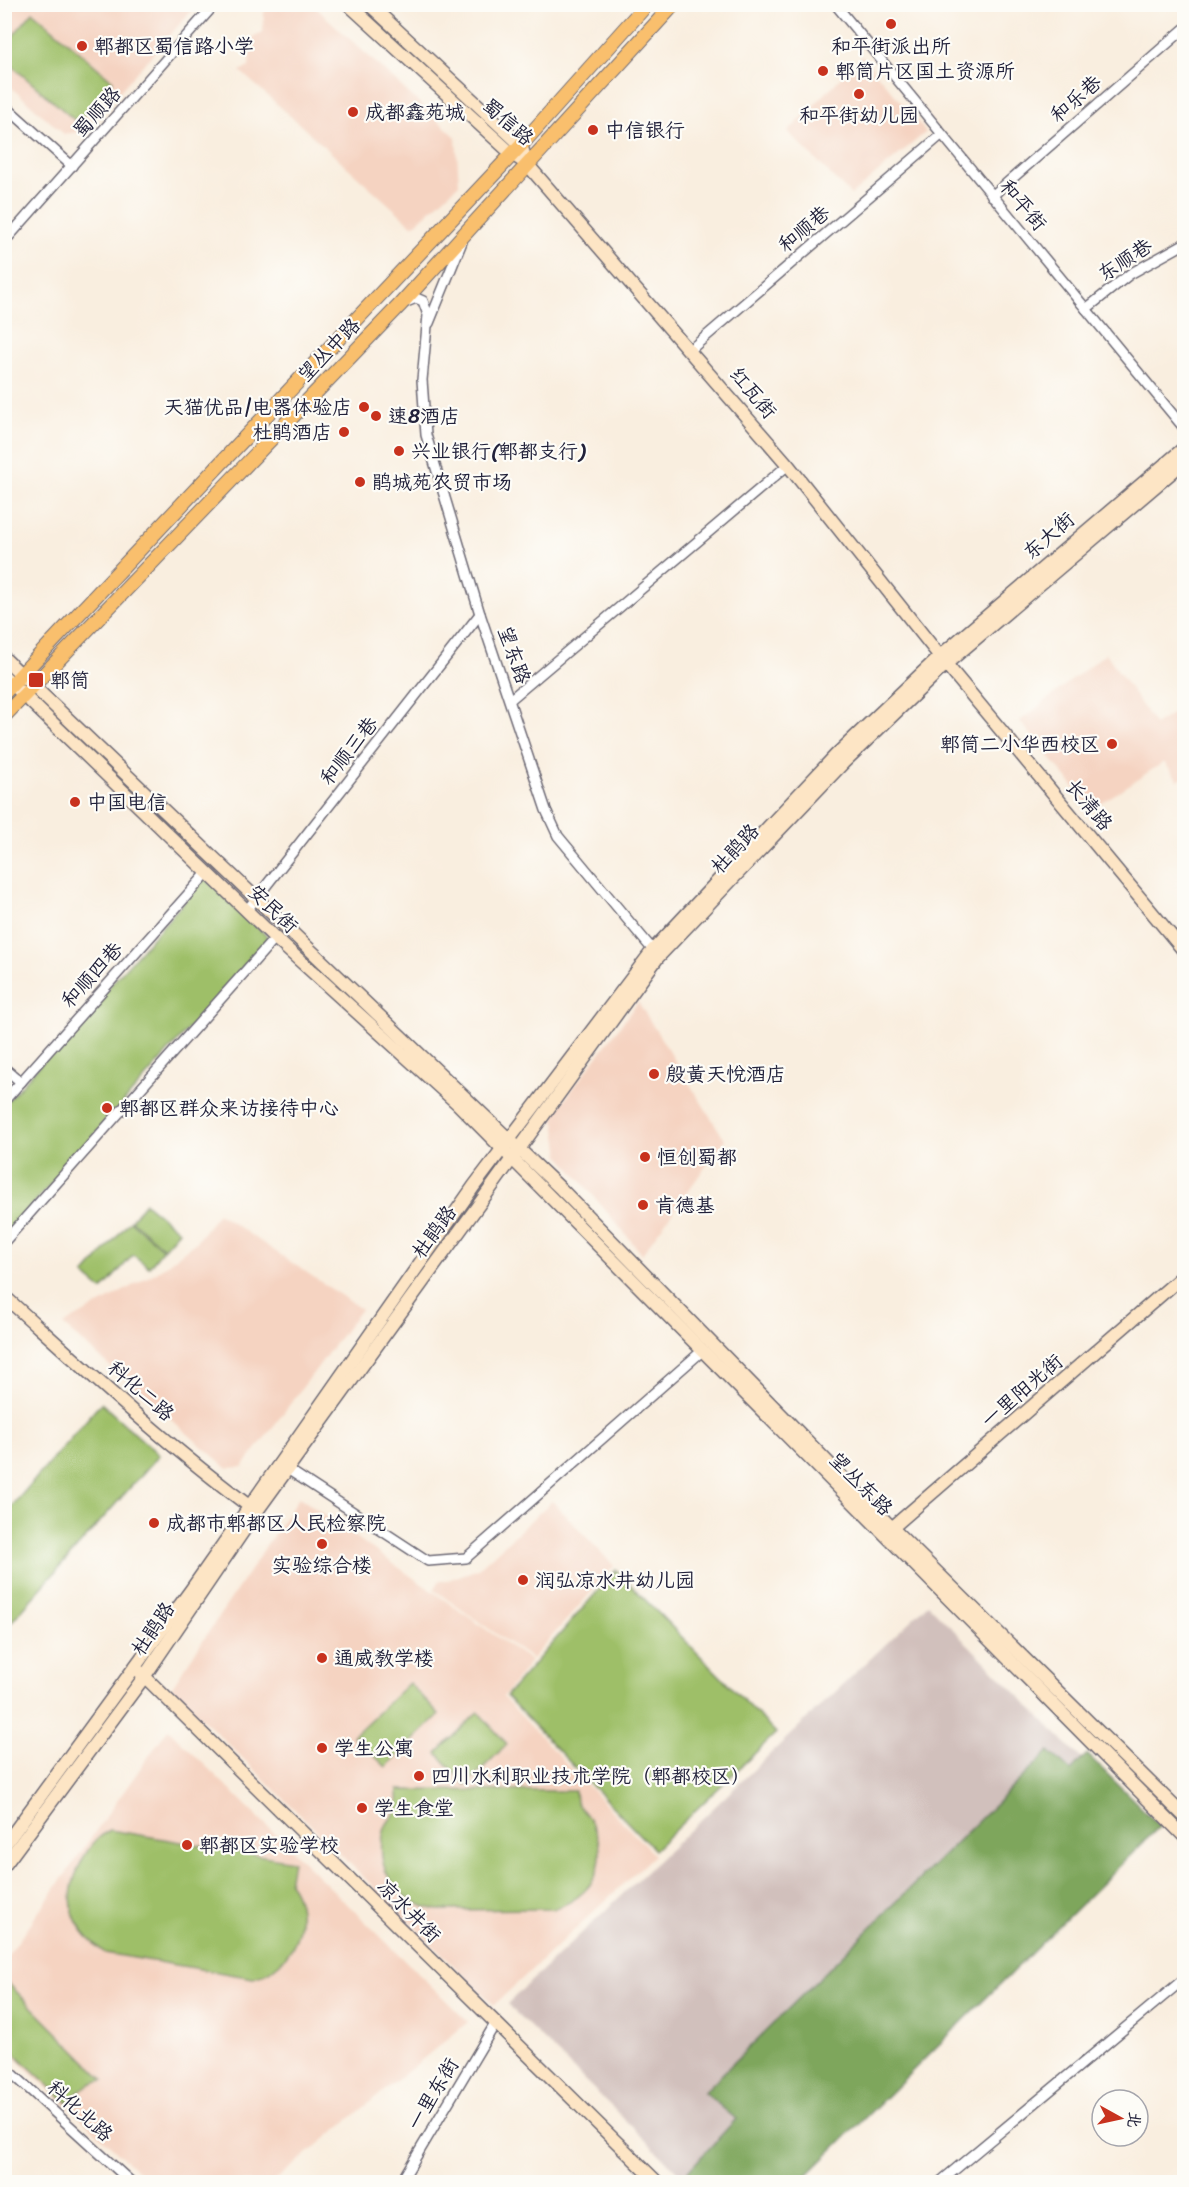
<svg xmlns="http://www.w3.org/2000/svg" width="1189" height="2187" viewBox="0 0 1189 2187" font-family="Sriracha,'LXGW WenKai TC',sans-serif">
<rect width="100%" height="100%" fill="#fdfcf7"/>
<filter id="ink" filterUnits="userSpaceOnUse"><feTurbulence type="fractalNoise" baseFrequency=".0167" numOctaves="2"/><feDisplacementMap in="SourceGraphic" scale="12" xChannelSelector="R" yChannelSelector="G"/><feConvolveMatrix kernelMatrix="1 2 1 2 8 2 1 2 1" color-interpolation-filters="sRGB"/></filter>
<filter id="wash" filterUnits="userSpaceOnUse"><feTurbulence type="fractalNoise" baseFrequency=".008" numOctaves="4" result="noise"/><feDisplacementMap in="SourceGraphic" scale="24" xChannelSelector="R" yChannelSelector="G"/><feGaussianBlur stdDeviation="1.35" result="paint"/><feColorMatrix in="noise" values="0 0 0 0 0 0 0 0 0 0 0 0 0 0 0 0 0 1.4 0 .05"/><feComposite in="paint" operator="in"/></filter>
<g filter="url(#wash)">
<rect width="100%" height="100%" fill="#f9eedf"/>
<g fill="#f5d3c1">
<polygon points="187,4 193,9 84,131 64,134 5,82 5,5"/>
<polygon points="270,5 313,5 456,137 459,184 413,226 240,71 249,67 251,39 263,32 264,12"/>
<polygon points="862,56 926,132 851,195 788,132"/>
<polygon points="1106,653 1155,725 1184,706 1184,776 1178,780 1164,762 1092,809 1020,721"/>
<polygon points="638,1002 725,1140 642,1254 560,1156 554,1114"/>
<polygon points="218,1213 361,1309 243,1467 227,1468 63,1325 157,1272 196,1242"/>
<polygon points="299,1497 531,1661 503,1697 654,1855 494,2005 171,1688"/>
<polygon points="552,1501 614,1566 532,1659 434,1590 440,1580 448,1580 478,1569"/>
<polygon points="168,1729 468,2022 273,2182 150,2182 5,2049 4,1961"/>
</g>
<polygon fill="#d1c0bc" points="928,1604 1154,1832 800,2182 688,2182 507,2004"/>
<g fill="#9ebf68" stroke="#607052" stroke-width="1.5">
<polygon points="33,12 113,81 78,123 5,60 5,45"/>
<polygon points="205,878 269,938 5,1236 5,1104"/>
<polygon points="145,1203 179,1231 164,1248 131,1220"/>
<polygon points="130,1221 163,1249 149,1267 133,1255 102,1290 84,1275"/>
<polygon points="101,1403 159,1455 5,1629 5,1514"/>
<polygon points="616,1570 776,1733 654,1850 506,1696"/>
<polygon points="409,1683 439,1715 386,1767 353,1736"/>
<polygon points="478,1712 507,1744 466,1785 437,1753"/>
<path d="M 398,1790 L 575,1791 L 576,1803 C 615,1841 606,1893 553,1909 L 438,1910 C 398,1903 372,1869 385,1828 C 387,1821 395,1815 398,1808 C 399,1804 398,1795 398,1790 Z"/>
<path d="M 110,1830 L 293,1861 L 289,1883 C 315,1917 293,1968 253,1978 L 105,1953 C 75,1930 62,1905 78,1869 C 86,1851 93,1840 110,1830 Z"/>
<path d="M 5,1980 L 104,2080 C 87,2083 79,2090 68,2103 L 5,2045 Z"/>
</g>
<polygon fill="#7ea65c" stroke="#50644c" stroke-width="1.5" points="1049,1751 1071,1771 1087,1754 1160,1826 800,2182 683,2182 680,2180 736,2119 704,2092"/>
</g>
<g filter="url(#ink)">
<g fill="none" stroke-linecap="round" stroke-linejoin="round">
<defs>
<g id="street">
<polyline points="835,4 1184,428"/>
<polyline points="4,105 72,166"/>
<polyline points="992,196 1184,29"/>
<polyline points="4,242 215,4"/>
<polyline points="404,303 416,298 423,301 428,315 422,380 426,435 480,614 546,810 558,836 657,955"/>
<polyline points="1086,309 1130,274 1184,244"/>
<polyline points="429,323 462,242"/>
<polyline points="690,350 941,135"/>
<polyline points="511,699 788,465"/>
<polyline points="247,910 480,614"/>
<polyline points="4,1068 21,1082"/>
<polyline points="4,1101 207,873"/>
<polyline points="4,1242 275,938"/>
<polyline points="289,1470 428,1561 466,1558 702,1351"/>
<polyline points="4,2066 131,2182"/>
<polyline points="401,2182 495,2024"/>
<polyline points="940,2182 1184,1979"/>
</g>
<g id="secondary">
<polyline points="348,4 512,154 527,164 788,465 946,664 1184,951"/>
<polyline points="369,4 521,145 524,154"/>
<polyline points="4,658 561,1189 890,1526 1184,1816"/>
<polyline points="4,676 275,938 458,1104 1184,1836"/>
<path d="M 4,1296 C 85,1369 165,1444 253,1509"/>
<polyline points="886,1533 1184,1275"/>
<polyline points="139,1671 657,2182"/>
<polyline points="4,1846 191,1590 474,1186 653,950 836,755 940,656 1184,448"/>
<polyline points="4,1866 144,1677 257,1511 658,957 843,763 946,664 1184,462"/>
</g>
<g id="primary">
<polyline points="4,693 521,145 647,4"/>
<polyline points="4,716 399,306 674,4"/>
</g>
</defs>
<use href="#street" stroke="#6d6974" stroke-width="12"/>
<use href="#secondary" stroke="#6d6974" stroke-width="15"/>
<use href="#primary" stroke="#6d6974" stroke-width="16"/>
<use href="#street" stroke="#fff" stroke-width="9"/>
<use href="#secondary" stroke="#fde5c5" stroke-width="12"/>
<use href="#primary" stroke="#f9bf6d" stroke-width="14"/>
</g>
</g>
<g fill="#c8321e" stroke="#fdfcf7" stroke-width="2">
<circle cx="891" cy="24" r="6"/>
<circle cx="82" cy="46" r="6"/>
<circle cx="823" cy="71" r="6"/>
<circle cx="859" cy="94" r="6"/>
<circle cx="353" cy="112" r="6"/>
<circle cx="593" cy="130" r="6"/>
<circle cx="364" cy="407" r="6"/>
<circle cx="376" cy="416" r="6"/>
<circle cx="344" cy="432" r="6"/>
<circle cx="399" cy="451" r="6"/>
<circle cx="360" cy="482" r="6"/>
<rect x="28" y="672" width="16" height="16" rx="3"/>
<circle cx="1112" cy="744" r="6"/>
<circle cx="75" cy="802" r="6"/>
<circle cx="654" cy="1074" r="6"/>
<circle cx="107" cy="1108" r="6"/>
<circle cx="645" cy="1157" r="6"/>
<circle cx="643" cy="1205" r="6"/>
<circle cx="154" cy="1523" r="6"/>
<circle cx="322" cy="1544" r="6"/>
<circle cx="523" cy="1580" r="6"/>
<circle cx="322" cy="1658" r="6"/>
<circle cx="322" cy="1748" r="6"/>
<circle cx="419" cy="1776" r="6"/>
<circle cx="362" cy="1808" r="6"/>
<circle cx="187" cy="1845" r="6"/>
</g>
<g text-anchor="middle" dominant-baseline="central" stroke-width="4.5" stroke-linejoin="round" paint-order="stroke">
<g font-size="20" fill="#22223b" stroke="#fdfcf7" text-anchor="start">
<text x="94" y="46">郫都区蜀信路小学</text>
<text x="891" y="46" text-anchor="middle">和平街派出所</text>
<text x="835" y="71">郫筒片区国土资源所</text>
<text x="365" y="112">成都鑫苑城</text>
<text x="859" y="115" text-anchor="middle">和平街幼儿园</text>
<text x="605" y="130">中信银行</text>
<text x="352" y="407" text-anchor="end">天猫优品|电器体验店</text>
<text x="388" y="416">速8酒店</text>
<text x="332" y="432" text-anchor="end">杜鹃酒店</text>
<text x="411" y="451">兴业银行(郫都支行)</text>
<text x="372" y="482">鹃城苑农贸市场</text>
<text x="50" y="680">郫筒</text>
<text x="1100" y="744" text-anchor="end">郫筒二小华西校区</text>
<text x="87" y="802">中国电信</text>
<text x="666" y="1074">殷黄天悦酒店</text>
<text x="119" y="1108">郫都区群众来访接待中心</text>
<text x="657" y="1157">恒创蜀都</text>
<text x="655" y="1205">肯德基</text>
<text x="166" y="1523">成都市郫都区人民检察院</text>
<text x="322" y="1565" text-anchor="middle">实验综合楼</text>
<text x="535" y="1580">润弘凉水井幼儿园</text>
<text x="334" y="1658">通威教学楼</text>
<text x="334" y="1748">学生公寓</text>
<text x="431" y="1776">四川水利职业技术学院（郫都校区）</text>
<text x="374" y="1808">学生食堂</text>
<text x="199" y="1845">郫都区实验学校</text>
</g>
<g font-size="20" fill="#22223b" stroke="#fdfcf7">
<text transform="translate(1076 99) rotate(-41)">和乐巷</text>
<text transform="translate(97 112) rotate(-48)">蜀顺路</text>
<text transform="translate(508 122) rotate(41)">蜀信路</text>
<text transform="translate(1023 205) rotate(50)">和平街</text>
<text transform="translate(804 229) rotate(-40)">和顺巷</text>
<text transform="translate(1125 260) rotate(-33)">东顺巷</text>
<text transform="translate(329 350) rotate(-46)">望丛中路</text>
<text transform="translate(753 393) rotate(50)">红瓦街</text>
<text transform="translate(1049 536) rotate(-41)">东大街</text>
<text transform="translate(514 655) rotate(70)">望东路</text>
<text transform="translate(349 751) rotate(-52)">和顺三巷</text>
<text transform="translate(1089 805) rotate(50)">长清路</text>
<text transform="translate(735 849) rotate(-47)">杜鹃路</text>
<text transform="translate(273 909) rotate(44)">安民街</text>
<text transform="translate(92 975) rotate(-48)">和顺四巷</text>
<text transform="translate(434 1232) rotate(-54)">杜鹃路</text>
<text transform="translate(141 1391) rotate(41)">科化二路</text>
<text transform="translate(1022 1391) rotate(-41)">一里阳光街</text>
<text transform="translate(861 1484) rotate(45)">望丛东路</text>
<text transform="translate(153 1629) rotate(-56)">杜鹃路</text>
<text transform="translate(409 1911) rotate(45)">凉水井街</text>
<text transform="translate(433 2094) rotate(-59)">一里东街</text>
<text transform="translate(80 2111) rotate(42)">科化北路</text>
</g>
</g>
<rect width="1189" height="2187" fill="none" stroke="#fdfcf7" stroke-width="24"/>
<g transform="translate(1120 2118) rotate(98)"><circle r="28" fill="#fdfcf7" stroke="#a5a5ac" stroke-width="1.5"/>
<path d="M0-4.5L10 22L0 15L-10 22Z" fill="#c8321e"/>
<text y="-9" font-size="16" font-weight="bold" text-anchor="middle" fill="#22223b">北</text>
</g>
</svg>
